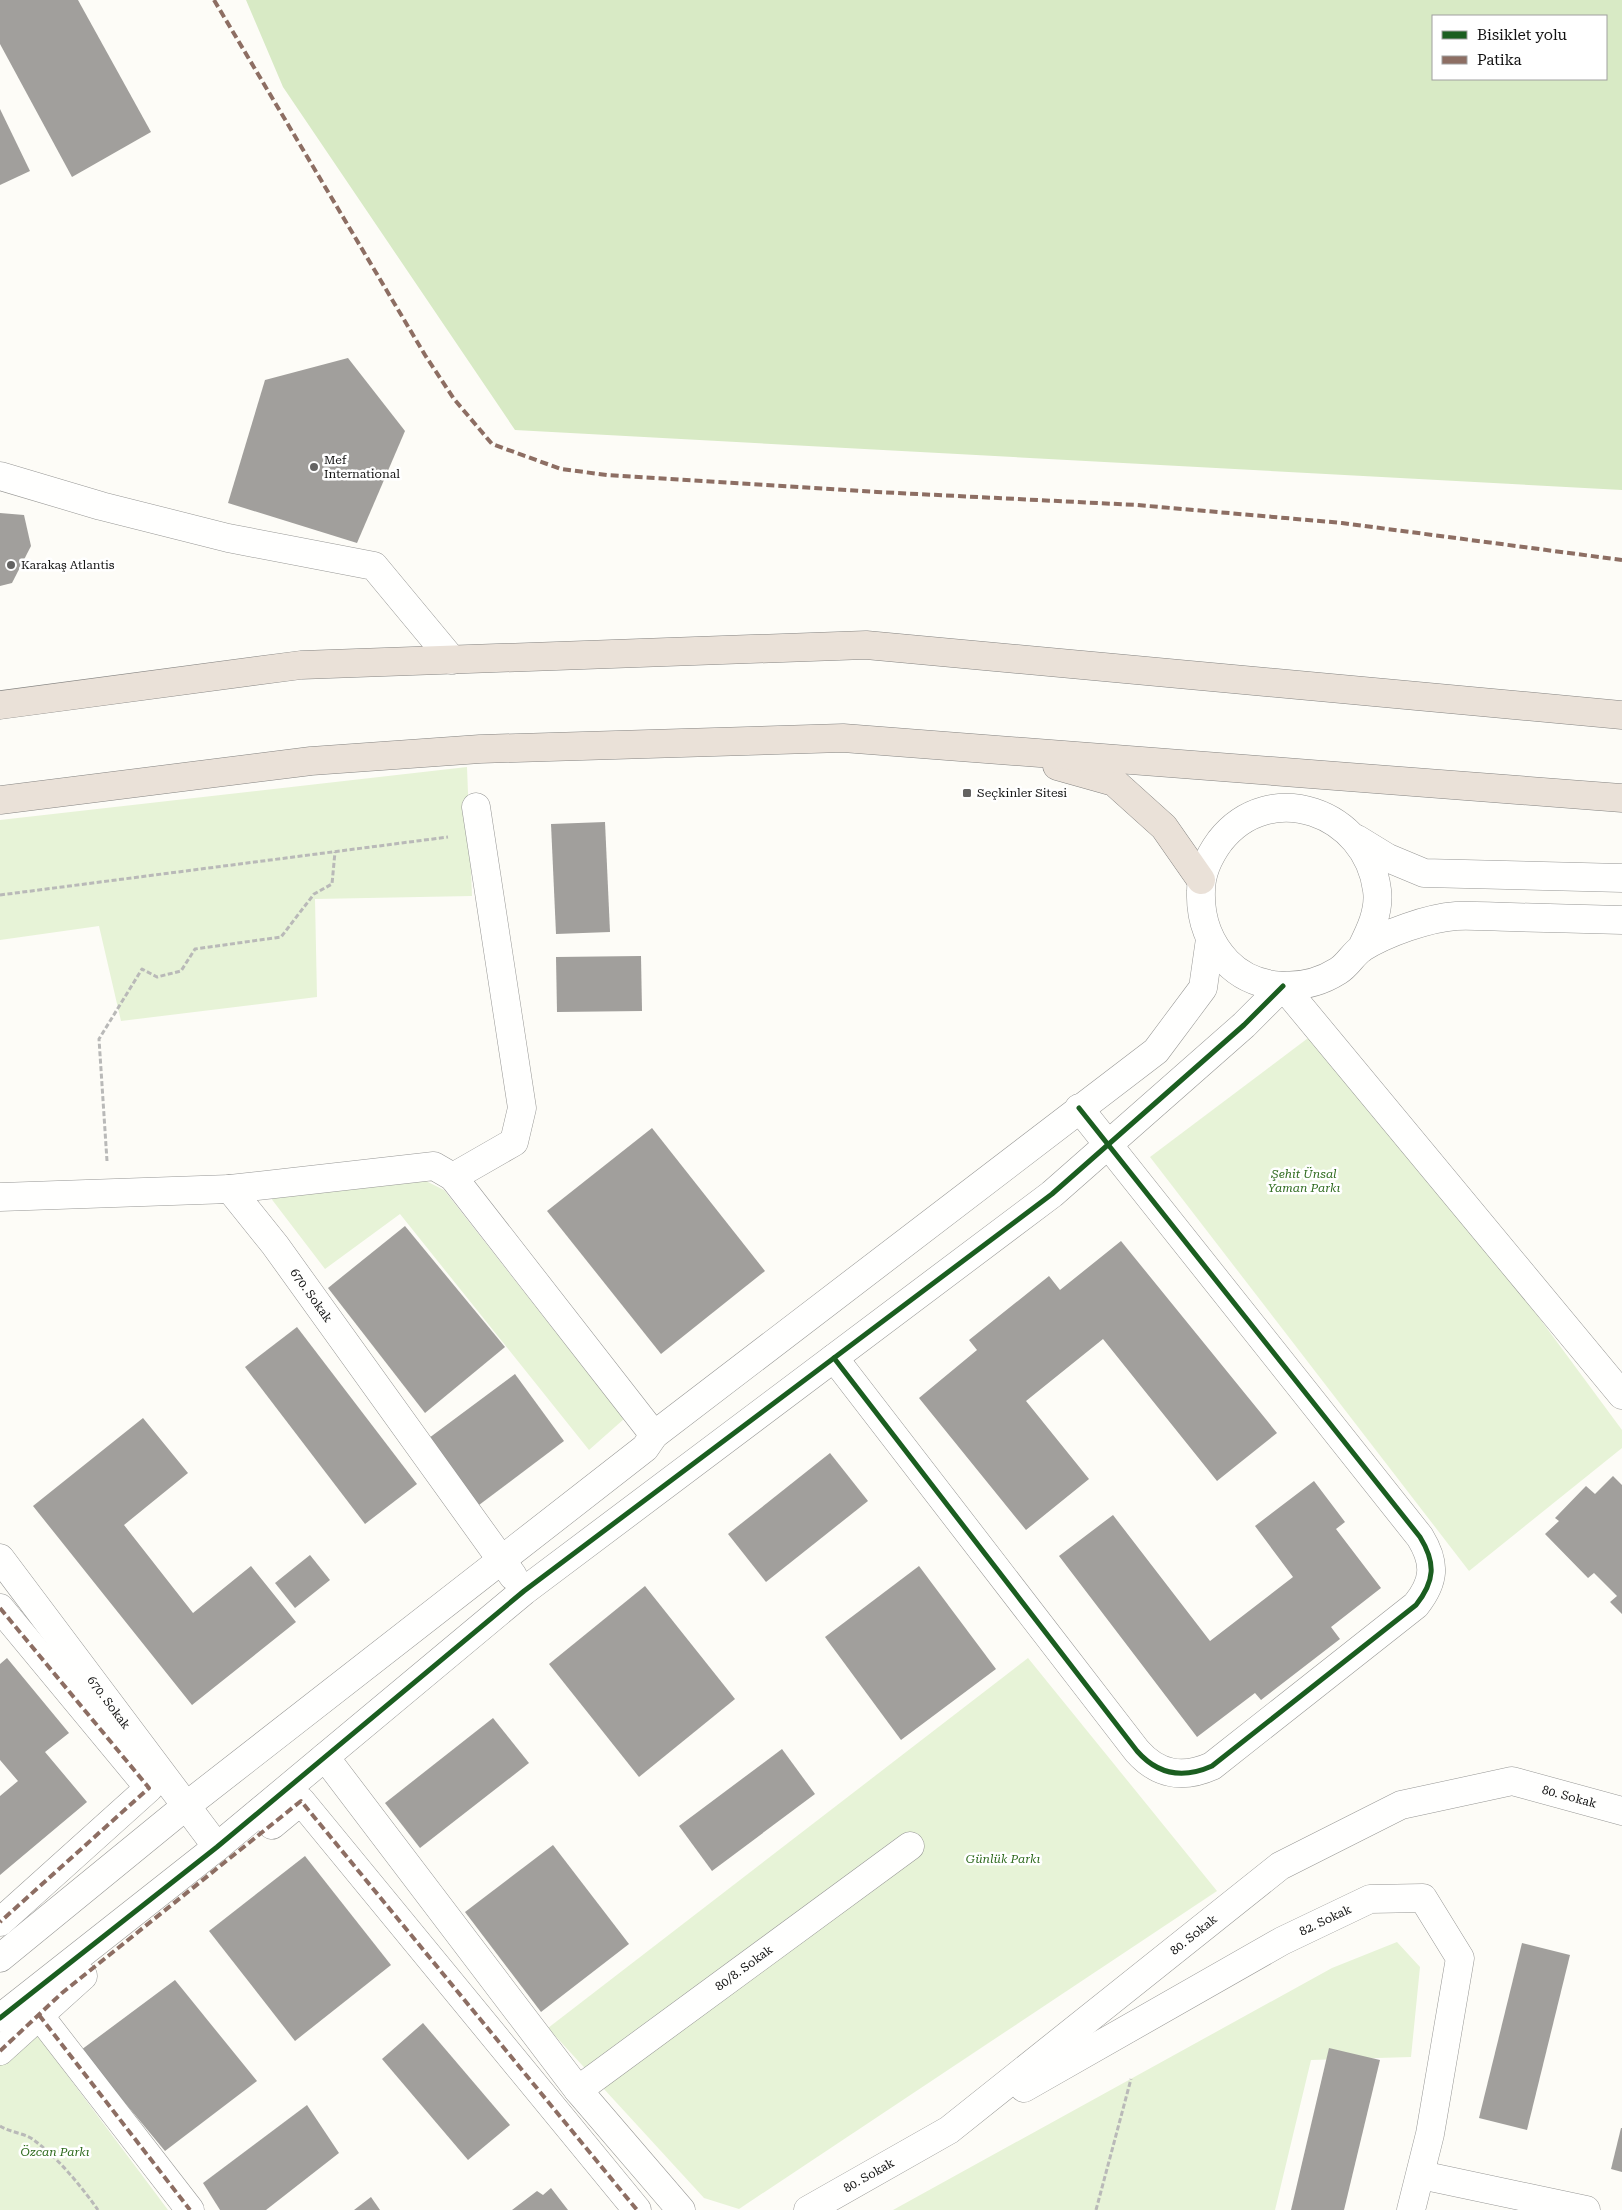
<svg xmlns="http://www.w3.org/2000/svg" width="1622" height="2210" viewBox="0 0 1622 2210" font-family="'Roboto Serif',serif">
<rect width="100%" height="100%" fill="#fdfcf7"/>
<g fill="#e7f3d7">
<polygon points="467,767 472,896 315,899 317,997 121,1021 99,926 0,940 0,820"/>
<polygon points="1324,1026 1622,1430 1622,1448 1469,1571 1150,1157"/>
<polygon points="424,1180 444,1190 624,1419 589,1450 400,1214 325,1269 270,1197"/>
<polygon points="1028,1658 1217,1891 739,2209 704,2198 548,2028"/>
<polygon points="1397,1942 1420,1967 1411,2057 1311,2060 1275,2210 893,2210 1332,1968"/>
<polygon points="35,2032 168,2210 0,2210 0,2061"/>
</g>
<path fill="#d8eac5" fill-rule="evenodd" d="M 246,0 L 1622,0 L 1622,490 L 515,430 L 283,87 ZM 1433,16 L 1606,16 L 1606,79 L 1433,79 Z"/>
<g fill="#a19f9c">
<polygon points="0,0 78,0 151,132 72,177 0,44"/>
<polygon points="0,109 30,171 0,185"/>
<polygon points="348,358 405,431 357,543 228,503 265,380"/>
<polygon points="0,513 24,515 31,546 12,583 0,586"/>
<polygon points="605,822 610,932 556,934 551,824"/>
<polygon points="641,956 642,1011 557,1012 556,957"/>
<polygon points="652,1128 765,1271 661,1354 547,1211"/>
<polygon points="405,1226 505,1347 425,1413 328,1288"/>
<polygon points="1121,1241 1277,1433 1217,1481 1103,1339 1026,1401 1089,1479 1026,1530 919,1398 977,1350 969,1340 1049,1276 1060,1290"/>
<polygon points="297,1327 417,1484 365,1524 245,1367"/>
<polygon points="515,1374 564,1441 479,1505 429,1438"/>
<polygon points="143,1418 188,1473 124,1525 193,1613 251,1566 296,1622 192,1705 33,1506"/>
<polygon points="830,1453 868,1501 766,1582 728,1534"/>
<polygon points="1613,1476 1622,1485 1622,1614 1610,1602 1617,1596 1594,1573 1588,1578 1545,1534 1559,1521 1555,1518 1586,1486 1595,1494"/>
<polygon points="1314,1481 1345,1522 1336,1529 1381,1588 1331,1627 1340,1639 1261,1700 1255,1693 1197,1737 1059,1556 1113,1515 1210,1641 1293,1577 1255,1526"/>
<polygon points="310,1555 330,1580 295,1608 275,1583"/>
<polygon points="919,1566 996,1669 901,1740 825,1637"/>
<polygon points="645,1586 735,1699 639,1777 549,1664"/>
<polygon points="7,1658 69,1733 45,1752 87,1802 0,1875 0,1796 18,1781 0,1760 0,1664"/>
<polygon points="493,1718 529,1763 420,1848 385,1803"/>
<polygon points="782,1749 815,1794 712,1871 679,1826"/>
<polygon points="553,1845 629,1944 541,2012 465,1912"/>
<polygon points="305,1856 391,1965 295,2041 209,1931"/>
<polygon points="1522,1943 1570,1955 1527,2130 1479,2118"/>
<polygon points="175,1980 257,2081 165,2151 81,2050"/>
<polygon points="423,2023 510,2125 468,2160 382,2059"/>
<polygon points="1329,2048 1380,2060 1344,2210 1291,2210"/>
<polygon points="307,2105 339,2153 266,2210 220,2210 203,2183"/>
<polygon points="1621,2128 1622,2128 1622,2172 1611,2169"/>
<polygon points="551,2188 568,2210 512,2210 537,2191 543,2195"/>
<polygon points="371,2197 380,2210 354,2210"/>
</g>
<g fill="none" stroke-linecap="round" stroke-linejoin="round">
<defs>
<g id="minor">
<polyline points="0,476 101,506 228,538 374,566 452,660"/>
<polyline points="1357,839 1388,858 1424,873 1622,878"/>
<path d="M 1361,949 C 1370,931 1380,911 1377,890 C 1367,812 1270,777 1220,841 C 1209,856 1201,872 1201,891 C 1200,918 1208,942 1227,962 C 1256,992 1305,992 1338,971 C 1348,965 1353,954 1362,948 C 1386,933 1428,918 1456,916 C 1474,915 1492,917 1510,917 C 1547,918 1585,919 1622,920"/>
<polyline points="453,1177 514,1142 522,1108 476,807"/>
<polyline points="230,1189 434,1166 453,1177 654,1435"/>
<path id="s1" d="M 0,1197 L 230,1189 L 275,1245 L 513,1576"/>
<path d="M 834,1358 L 1137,1751 C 1158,1775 1183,1779 1212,1766 L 1416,1605 C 1435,1581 1436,1563 1420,1537 L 1079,1108"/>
<path id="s2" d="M 0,1558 L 217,1847"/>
<polyline points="0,1608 149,1788 0,1922"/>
<polyline points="325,1757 578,2090 681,2210"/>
<polyline points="272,1825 301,1801 637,2210"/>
<polyline points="0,1958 186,1806 645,1448 654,1435 1156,1051 1203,988 1210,939"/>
<polyline points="39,2015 190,2210"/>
<polyline points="0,2018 217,1847 524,1591 1052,1194 1244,1025 1283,986 1622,1395"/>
<polyline points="0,2051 83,1976"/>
<path id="s3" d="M 1024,2088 L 1282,1941 L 1370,1899 L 1423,1898 L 1460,1958 L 1430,2134 L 1411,2210"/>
<path id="s4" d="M 578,2090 L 910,1846"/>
<polyline points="1421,2175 1586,2210"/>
<path id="s5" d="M 808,2210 L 949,2130 L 1280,1866 L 1401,1805 L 1512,1781 L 1622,1811"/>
</g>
<g id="highway">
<polyline points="0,705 301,665 866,645 1622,715"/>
<polyline points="1057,766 1114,782 1164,827 1201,880"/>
<polyline points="0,800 311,761 480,749 843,738 1622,798"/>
</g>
</defs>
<use href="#minor" stroke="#979795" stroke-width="29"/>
<use href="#highway" stroke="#858482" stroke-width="29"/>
<g stroke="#b9b9b8" stroke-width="3" stroke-dasharray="5 2.5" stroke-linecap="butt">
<polyline points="0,895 448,837"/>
<polyline points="107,1161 99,1039 142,969 157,977 181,971 195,949 281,937 314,894 332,884 335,852"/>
<path d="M 0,2126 C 11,2133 26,2133 35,2141 C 59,2159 81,2186 98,2210"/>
<polyline points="1096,2210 1131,2079"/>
</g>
<use href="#minor" stroke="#fffffe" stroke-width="28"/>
<use href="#highway" stroke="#eae1d8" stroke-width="28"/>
<g stroke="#8d6e63" stroke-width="4" stroke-dasharray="8 4" stroke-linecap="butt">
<polyline points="214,0 425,355 454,399 492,444 561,469 607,475 877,492 1137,505 1342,523 1622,560"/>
<polyline points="0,1608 149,1788 0,1922"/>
<polyline points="39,2015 190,2210"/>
<polyline points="0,2051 62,1993 301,1801 637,2210"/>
</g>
<defs>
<g id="cycleway">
<path d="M 834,1358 L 1137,1751 C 1158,1775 1183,1779 1212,1766 L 1416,1605 C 1435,1581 1436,1563 1420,1537 L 1079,1108"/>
<polyline points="0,2018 217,1847 524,1591 1052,1194 1244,1025 1283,986"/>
</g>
</defs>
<use href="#cycleway" stroke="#fff" stroke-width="8"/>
<use href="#cycleway" stroke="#1b5e20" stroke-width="5"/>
</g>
<g fill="#646362" stroke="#fff" stroke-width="2">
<circle cx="314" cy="467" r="5"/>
<circle cx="11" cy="565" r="5"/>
<rect x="962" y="788" width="10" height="10" rx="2.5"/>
</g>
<g text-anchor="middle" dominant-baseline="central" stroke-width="5" stroke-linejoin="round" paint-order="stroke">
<g font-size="12" fill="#111" stroke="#fff" text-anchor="start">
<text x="324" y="460">Mef<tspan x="324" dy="14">International</tspan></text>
<text x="21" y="565">Karakaş Atlantis</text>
<text x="977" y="793">Seçkinler Sitesi</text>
</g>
<g font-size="12" font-style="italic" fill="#2f6b1f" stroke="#fff">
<text x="1304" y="1174">Şehit Ünsal<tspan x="1304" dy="14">Yaman Parkı</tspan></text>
<text x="1003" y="1859">Günlük Parkı</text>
<text x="55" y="2152">Özcan Parkı</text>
</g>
<g font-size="12" fill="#111" stroke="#fff">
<text stroke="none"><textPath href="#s1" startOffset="364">670. Sokak</textPath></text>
<text stroke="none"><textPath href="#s2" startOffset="181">670. Sokak</textPath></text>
<text stroke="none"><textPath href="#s5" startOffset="894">80. Sokak</textPath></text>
<text stroke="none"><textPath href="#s3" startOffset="345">82. Sokak</textPath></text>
<text stroke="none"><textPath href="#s5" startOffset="475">80. Sokak</textPath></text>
<text stroke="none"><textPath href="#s4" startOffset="206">80/8. Sokak</textPath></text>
<text stroke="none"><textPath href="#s5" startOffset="70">80. Sokak</textPath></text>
</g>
</g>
<rect x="1432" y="15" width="175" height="65" fill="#ffffff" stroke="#a0a0a0"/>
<rect x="1442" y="31" width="25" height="8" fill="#1b5e20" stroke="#a0a0a0"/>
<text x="1477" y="40" font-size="15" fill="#111111">Bisiklet yolu</text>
<rect x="1442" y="56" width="25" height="8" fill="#8d6e63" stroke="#a0a0a0"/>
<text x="1477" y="65" font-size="15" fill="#111111">Patika</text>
</svg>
